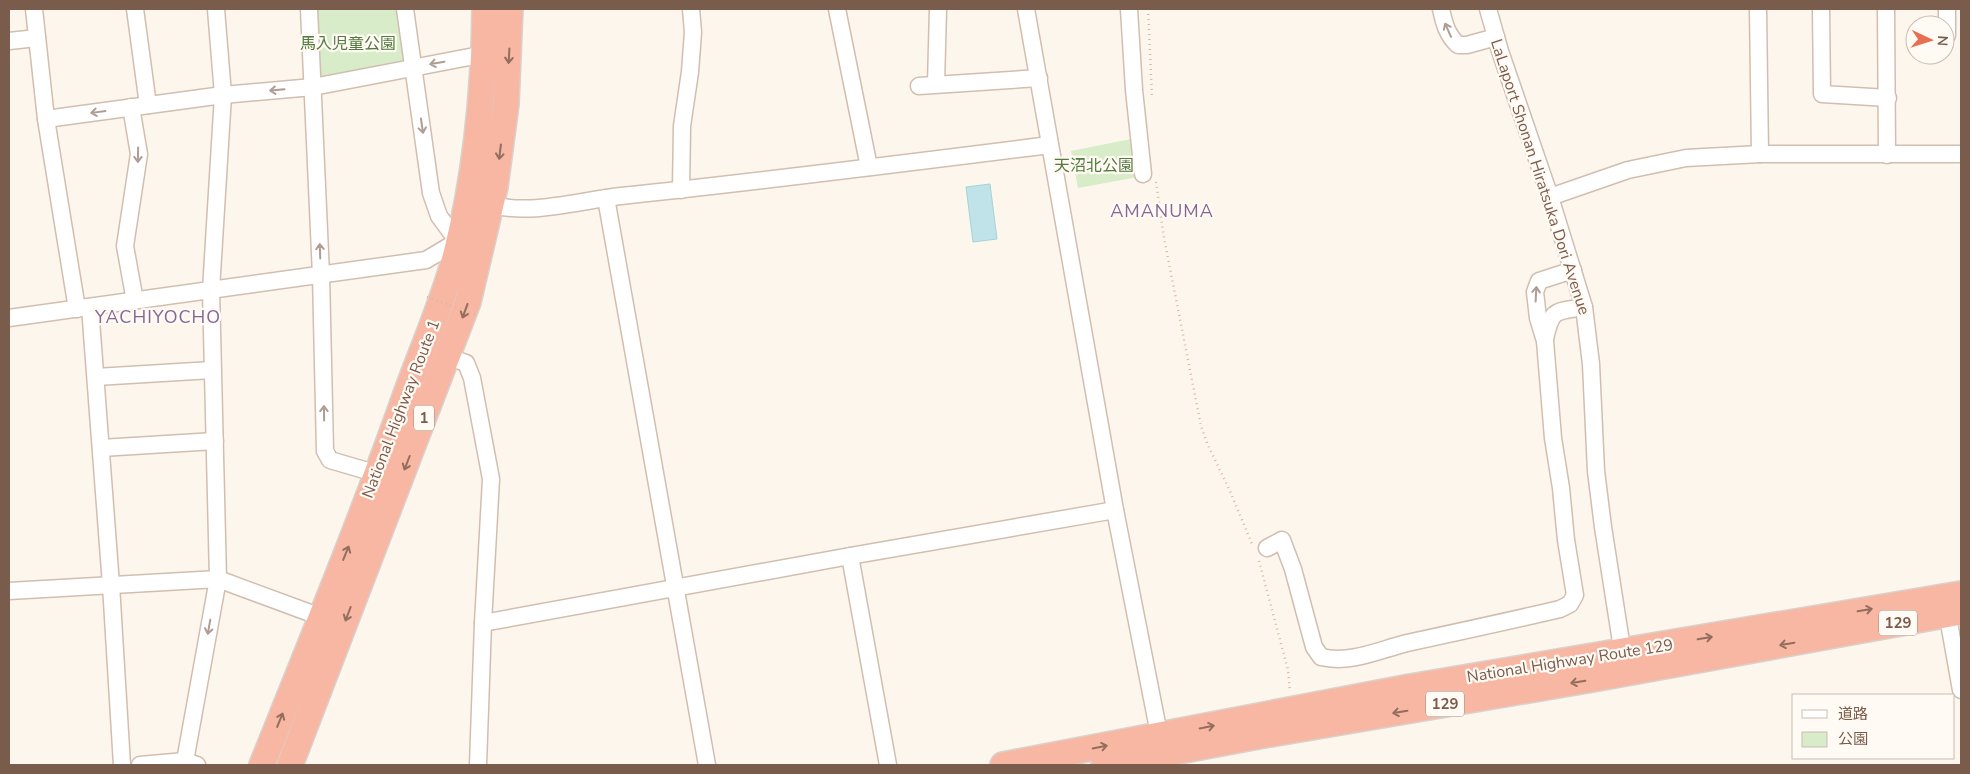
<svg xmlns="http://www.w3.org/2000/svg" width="1970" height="774" viewBox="0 0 1970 774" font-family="'Nunito Sans','Noto Sans JP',sans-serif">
<rect width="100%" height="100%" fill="#fdf6ec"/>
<g fill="#d8ecc9">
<polygon points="313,9 405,9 414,67 313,87"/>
<polygon points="1131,139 1138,177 1078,188 1071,151"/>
</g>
<polygon fill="#bfe3e8" stroke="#a5d3da" points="990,184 997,239 973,242 966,187"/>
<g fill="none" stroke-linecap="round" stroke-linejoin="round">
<defs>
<g id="minor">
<polyline points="34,9 46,119 77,309"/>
<polyline points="135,9 148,105"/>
<polyline points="309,9 321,275 325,451 330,460 378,474"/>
<polyline points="405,9 431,193 439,216 461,246"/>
<polyline points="837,9 869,167"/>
<polyline points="1026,9 1115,510 1161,744"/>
<polyline points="1129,9 1134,90 1143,174"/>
<path d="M 1441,9 C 1444,23 1447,35 1458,45 L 1467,45 L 1496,37"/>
<polyline points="1488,9 1500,51 1550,197 1584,307 1591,364 1596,471 1603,527 1624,661"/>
<polyline points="1758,9 1760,154"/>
<polyline points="1821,9 1822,94 1888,98"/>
<polyline points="1886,9 1887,155"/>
<polyline points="1947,9 1947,35"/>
<polyline points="9,41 37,38"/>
<polyline points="936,84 938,9"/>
<polyline points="919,86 1039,78"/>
<polyline points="131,107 139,154 125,246 135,301"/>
<polyline points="46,119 223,95 313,87 485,54"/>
<polyline points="681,190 682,126 690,72 693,32 691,9"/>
<polyline points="1550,197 1628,170 1686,158 1760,154 1961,154"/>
<polyline points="606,198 707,765"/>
<path d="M 483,201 C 520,219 580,200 621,196 C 764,181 907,163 1050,145"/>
<polyline points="90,307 111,585 122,765"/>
<polyline points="9,318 426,260 461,239"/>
<path d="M 1545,339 C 1552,308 1555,312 1584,307"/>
<polyline points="448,357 466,363 472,378 491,479 483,623 478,765"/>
<polyline points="96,377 212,370"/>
<polyline points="101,448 215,441"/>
<path d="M 1267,548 L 1282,540 L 1293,569 L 1314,647 L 1321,657 C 1351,664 1379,650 1407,643 C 1458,632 1509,621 1560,609 L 1570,604 L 1575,595 L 1566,540 L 1561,488 L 1553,438 L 1545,341 L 1538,318 L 1535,292 L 1539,281 L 1573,270"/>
<polyline points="850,556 888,765"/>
<polyline points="9,591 218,579 321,617"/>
<polyline points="1946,606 1961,690"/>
<polyline points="483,623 850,556 1115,510"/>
<polyline points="185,761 218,579 211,290 223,95 216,9"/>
<polyline points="140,765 185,761 197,765"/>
</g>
<g id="highway">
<path d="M 262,765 C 311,643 361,521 405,397 C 422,349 443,303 456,254 C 476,174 484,91 485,9"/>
<polyline points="290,765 468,302 495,187 506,104 510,9"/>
<polyline points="1003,765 1410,687 1961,594"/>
<polyline points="1104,765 1264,735 1593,679 1961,612"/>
</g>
</defs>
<use href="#minor" stroke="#d1beb0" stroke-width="19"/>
<use href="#highway" stroke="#dad1cd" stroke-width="28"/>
<g stroke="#d9b8a5" stroke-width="2.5" stroke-dasharray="1 4" stroke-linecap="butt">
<polyline points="1148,9 1152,97"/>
<polyline points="1156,182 1164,238 1201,426 1207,443 1230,491 1252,544"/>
<polyline points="1259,561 1288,670 1290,691"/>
</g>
<use href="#minor" stroke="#fff" stroke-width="16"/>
<use href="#highway" stroke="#f7b7a3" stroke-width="25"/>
<polyline stroke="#d9b8a5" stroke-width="2.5" stroke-dasharray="1 4" stroke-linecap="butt" points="427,297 477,315"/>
</g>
<defs><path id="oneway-shaft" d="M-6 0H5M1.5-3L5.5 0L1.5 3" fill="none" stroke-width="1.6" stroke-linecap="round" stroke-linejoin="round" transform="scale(1.25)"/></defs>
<g stroke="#af9d94">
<use href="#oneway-shaft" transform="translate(1448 30) rotate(-114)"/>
<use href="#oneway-shaft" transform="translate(437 63) rotate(170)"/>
<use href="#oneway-shaft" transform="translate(277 90) rotate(175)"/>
<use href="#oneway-shaft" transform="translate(98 112) rotate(172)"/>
<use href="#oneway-shaft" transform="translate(422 126) rotate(82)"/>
<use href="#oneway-shaft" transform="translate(138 155) rotate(91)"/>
<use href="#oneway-shaft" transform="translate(320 251) rotate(-92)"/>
<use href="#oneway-shaft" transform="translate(1536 294) rotate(-87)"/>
<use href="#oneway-shaft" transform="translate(324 413) rotate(-91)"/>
<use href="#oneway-shaft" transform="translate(209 627) rotate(100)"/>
</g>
<g stroke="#936e5e">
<use href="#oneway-shaft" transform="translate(509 56) rotate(93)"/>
<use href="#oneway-shaft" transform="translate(500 152) rotate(97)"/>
<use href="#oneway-shaft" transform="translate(465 311) rotate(110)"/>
<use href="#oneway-shaft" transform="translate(407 463) rotate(111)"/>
<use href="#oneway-shaft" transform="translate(346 553) rotate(-68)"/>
<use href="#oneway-shaft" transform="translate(1865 610) rotate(-10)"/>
<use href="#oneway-shaft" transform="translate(348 614) rotate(111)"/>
<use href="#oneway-shaft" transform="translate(1705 638) rotate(-10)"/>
<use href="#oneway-shaft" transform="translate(1787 644) rotate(170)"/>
<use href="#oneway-shaft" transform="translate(1578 682) rotate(170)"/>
<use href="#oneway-shaft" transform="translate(1400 712) rotate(170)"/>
<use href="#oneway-shaft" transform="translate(280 720) rotate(-68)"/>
<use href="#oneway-shaft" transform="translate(1207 727) rotate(-11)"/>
<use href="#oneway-shaft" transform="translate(1100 747) rotate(-11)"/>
</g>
<g text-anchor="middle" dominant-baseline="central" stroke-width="4.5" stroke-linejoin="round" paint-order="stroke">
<g fill="#fffaf3" stroke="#a28b7f" stroke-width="1">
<rect x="414" y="405.5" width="20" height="25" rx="4"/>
<rect x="1879" y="610.5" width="38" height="25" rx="4"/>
<rect x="1426" y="691.5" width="38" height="25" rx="4"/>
</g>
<g font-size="15" font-weight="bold" fill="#7a5c4d">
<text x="424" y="418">1</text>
<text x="1898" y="623">129</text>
<text x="1445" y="704">129</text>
</g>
<g font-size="16" fill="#537a41" stroke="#fffaf3">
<text x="348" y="44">馬入児童公園</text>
<text x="1094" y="166">天沼北公園</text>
</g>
<g font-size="16" fill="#7a5c4d" stroke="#fffaf3">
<text transform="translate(1540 177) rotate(72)">LaLaport Shonan Hiratsuka Dori Avenue</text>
<text transform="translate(401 409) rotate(-69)">National Highway Route 1</text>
<text transform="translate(1570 661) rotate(-9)">National Highway Route 129</text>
</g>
<g font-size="18" letter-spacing="1" fill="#846695" stroke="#fffaf3">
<text x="1162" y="211">AMANUMA</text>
<text x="158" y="317">YACHIYOCHO</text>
</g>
</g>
<rect width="1970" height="774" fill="none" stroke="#7a5c4d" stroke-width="20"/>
<rect x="1792" y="694" width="162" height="65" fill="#fffaf3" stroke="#cabbb1"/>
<rect x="1802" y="710" width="25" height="8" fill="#ffffff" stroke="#cabbb1"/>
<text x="1838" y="719" font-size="15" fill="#7a5c4d">道路</text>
<rect x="1802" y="732" width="25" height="15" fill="#d8ecc9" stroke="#cabbb1"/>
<text x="1838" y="744" font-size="15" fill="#7a5c4d">公園</text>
<g transform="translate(1930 40) rotate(94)"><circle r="24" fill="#fffaf3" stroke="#cabbb1"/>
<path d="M0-4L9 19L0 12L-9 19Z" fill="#e76f51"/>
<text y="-8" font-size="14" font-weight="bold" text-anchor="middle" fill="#7a5c4d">N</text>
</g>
</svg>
